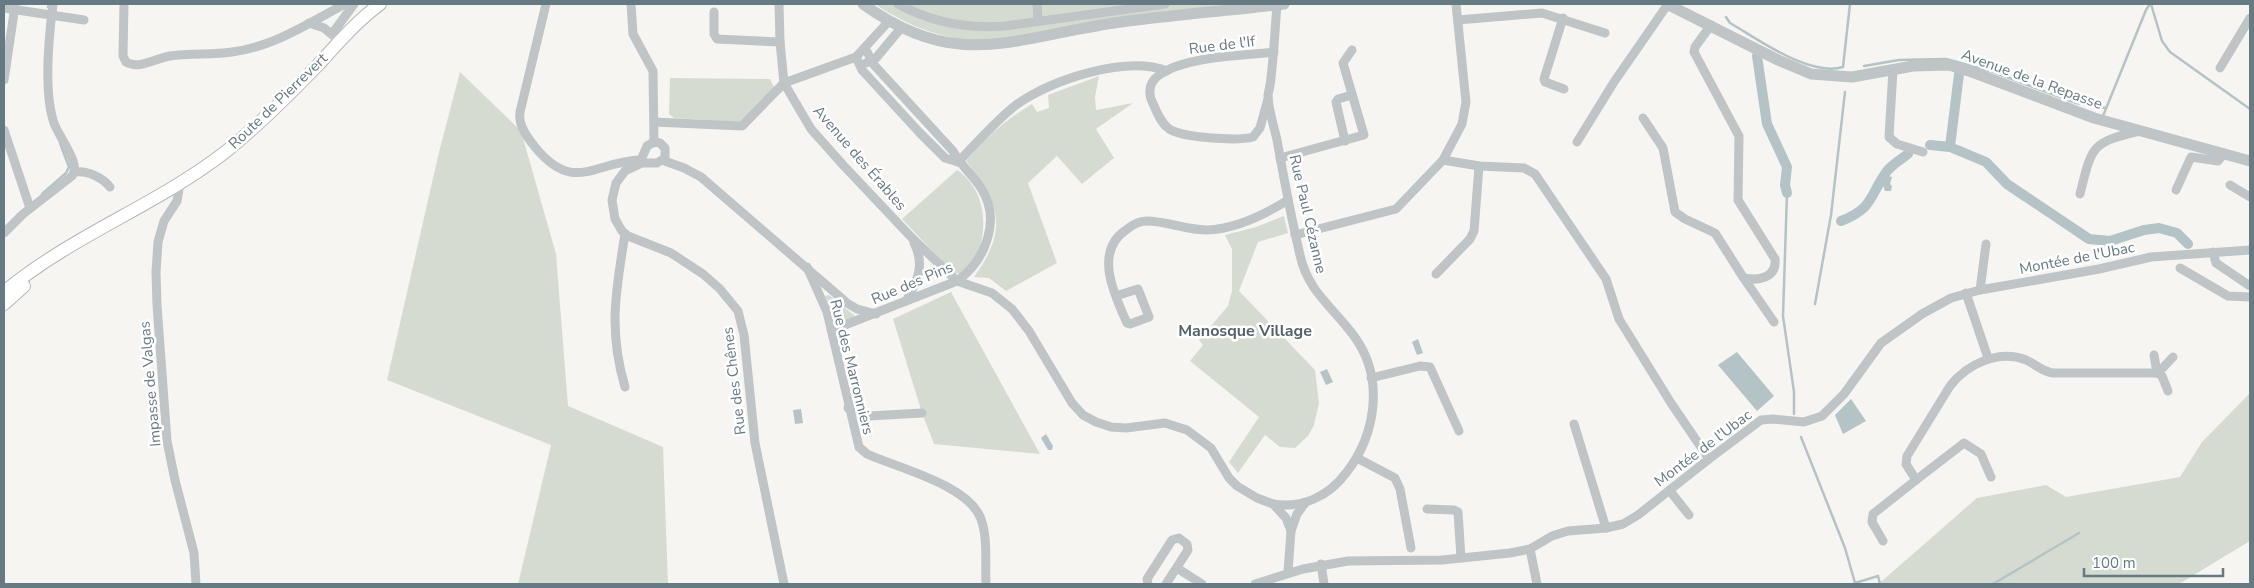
<svg xmlns="http://www.w3.org/2000/svg" width="2254" height="588" viewBox="0 0 2254 588" font-family="'Nunito Sans',sans-serif">
<rect width="100%" height="100%" fill="#f6f5f2"/>
<g fill="#d6dbd1">
<path d="M 875,4 L 1230,4 C 1178,11 1127,18 1075,25 C 1045,29 1015,41 985,41 C 946,41 907,26 875,4 Z"/>
<polygon points="460,72 521,131 556,254 568,406 663,447 668,584 518,584 551,445 387,380 439,152"/>
<path d="M 1099,76 L 1095,97 L 1096,110 L 1133,103 L 1096,129 L 1114,158 L 1082,184 L 1057,156 L 1028,183 L 1057,263 L 1006,291 L 989,278 L 974,277 C 1008,230 1001,204 966,161 C 986,138 1006,119 1032,104 L 1037,112 L 1049,108 L 1048,95 Z"/>
<polygon points="670,78 770,79 775,89 741,122 674,118 669,114"/>
<path d="M 957,170 C 986,188 991,235 972,263 C 967,270 963,275 953,273 L 902,219 Z"/>
<polygon points="1284,216 1288,233 1258,242 1239,291 1315,370 1319,403 1314,425 1308,436 1295,448 1280,447 1265,435 1238,473 1229,462 1259,417 1190,361 1203,345 1199,340 1228,306 1232,291 1232,249 1225,235 1256,227"/>
<polygon points="951,292 1040,454 934,444 922,413 893,319"/>
<polygon points="829,295 854,315 854,317 839,323 825,296"/>
<polygon points="2250,393 2250,541 2179,584 1875,584 1882,581 1977,498 2046,485 2066,497 2180,477 2202,442"/>
</g>
<g fill="#b4c4c6">
<polygon points="1888,176 1892,177 1890,184 1892,186 1891,191 1885,191 1883,185"/>
<polygon points="1418,339 1423,353 1417,355 1412,342"/>
<polygon points="1737,352 1774,396 1757,411 1718,365"/>
<polygon points="1327,369 1333,382 1326,385 1320,372"/>
<polygon points="1851,399 1866,421 1843,434 1835,415"/>
<polygon points="801,409 803,423 795,424 793,410"/>
<polygon points="1046,434 1053,446 1052,450 1048,450 1041,438"/>
</g>
<g fill="none" stroke-linecap="round" stroke-linejoin="round">
<g stroke="#b4c4c6" stroke-width="2.5">
<polyline points="2151,4 2162,41 2170,52 2250,109"/>
<polyline points="48,7 49,4"/>
<path d="M 1726,17 L 1730,23 C 1758,39 1809,77 1843,67 L 1850,4"/>
<polyline points="1864,66 1899,60 1946,59 1993,72 2076,103 2106,108"/>
<polyline points="2103,116 2146,10 2150,4"/>
<polyline points="1787,193 1783,316 1794,392 1794,414"/>
<polyline points="42,194 66,173 69,167 60,143"/>
<polyline points="1815,304 1831,215 1845,92"/>
<polyline points="1801,437 1845,548 1855,583 1878,576 1880,584"/>
<polyline points="1993,584 2079,533"/>
</g>
<g stroke="#b4c4c6" stroke-width="10">
<polyline points="1757,56 1767,124 1787,167 1785,185 1787,193"/>
<polyline points="1959,74 1950,147 1986,162 2007,184 2089,239 2110,241 2144,230 2159,228 2177,233 2188,244"/>
<polyline points="1930,145 1950,147"/>
<path d="M 1841,221 C 1874,208 1869,196 1887,171 C 1893,164 1901,159 1908,154"/>
</g>
<defs>
<g id="secondary">
<path d="M 4,292 C 71,236 155,206 224,153 C 258,126 288,96 318,65 C 337,44 357,21 380,4"/>
<polyline points="4,304 24,286"/>
</g>
</defs>
<use href="#secondary" stroke="#b1b8bb" stroke-width="14"/>
<g stroke="#bfc4c6" stroke-width="9">
<path d="M 124,4 L 123,56 L 126,62 C 139,70 156,58 170,56 C 191,53 211,55 232,52 C 273,47 309,23 345,4"/>
<path d="M 546,4 L 520,112 C 518,125 527,137 535,147 C 574,195 595,161 641,160"/>
<polyline points="631,4 633,34 653,71 654,142"/>
<polyline points="779,4 780,42 784,83 811,129 844,166 912,238 957,281 992,293 1012,309 1029,331 1072,403 1083,415 1096,422 1111,427 1126,428 1165,423 1187,430 1211,448 1229,478 1237,486 1257,498 1273,504 1286,518 1291,531 1288,572"/>
<path d="M 898,4 C 931,22 967,29 1005,26 L 1165,4"/>
<polyline points="1037,4 1038,21"/>
<polyline points="4,8 84,20"/>
<polyline points="714,12 714,34 717,39 780,42"/>
<polyline points="1563,18 1544,79 1545,82 1564,89"/>
<polyline points="1458,20 1542,13 1605,33"/>
<polyline points="309,23 324,28 335,37"/>
<polyline points="332,34 354,4"/>
<polyline points="856,57 862,70 919,132 945,158 958,162"/>
<polyline points="866,63 876,58 901,28"/>
<polyline points="2220,68 2250,18"/>
<polyline points="1893,70 1889,137 1897,144 1923,152"/>
<polyline points="4,80 15,6"/>
<path d="M 1268,99 L 1260,128 L 1253,137 C 1238,141 1180,138 1168,128 C 1160,122 1155,108 1151,99 C 1148,89 1151,81 1159,75 C 1186,56 1240,56 1274,52"/>
<path d="M 1643,118 L 1663,148 L 1675,212 L 1685,219 L 1715,233 L 1743,277 C 1757,282 1777,278 1775,259 L 1738,200 L 1739,136 L 1694,52 L 1695,47 L 1711,25"/>
<polyline points="654,122 742,126 784,83 856,57 889,21"/>
<polyline points="4,130 30,208"/>
<polyline points="1345,141 1336,102 1338,99 1352,95"/>
<polygon points="654,142 660,143 665,148 665,158 657,163 642,163 641,160 647,146"/>
<polyline points="1577,142 1614,82 1668,4"/>
<polyline points="1280,158 1364,135 1343,63 1352,50"/>
<polyline points="662,160 684,168 701,177 847,303 857,309 876,314"/>
<polyline points="1443,160 1462,124 1466,102 1456,4"/>
<path d="M 958,162 C 977,143 995,121 1016,105 C 1051,80 1125,55 1167,71"/>
<polyline points="642,163 625,171 616,183 612,200 615,219 622,231 628,236 671,253 703,274 720,289 738,311 744,335 755,443 784,584"/>
<path d="M 75,172 C 87,170 103,178 110,187"/>
<polyline points="180,183 177,201 164,221 158,242 156,272 157,305 167,441 175,480 194,553 196,584"/>
<polyline points="2230,185 2250,197"/>
<polyline points="2176,190 2191,157 2218,161 2224,153"/>
<path d="M 2080,194 C 2092,146 2091,142 2140,131"/>
<path d="M 4,233 L 23,214 L 72,176 C 82,163 57,136 53,120 C 44,90 49,35 53,4"/>
<polyline points="1295,235 1396,209 1443,160 1479,166 1524,168 1535,174 1606,279 1619,319 1671,403 1709,459"/>
<polyline points="2213,252 2216,263 2250,286"/>
<path d="M 807,267 L 827,312 L 859,447 L 867,454 C 898,468 969,485 981,519 C 988,538 985,564 986,584"/>
<polyline points="2180,268 2228,296 2250,297"/>
<polyline points="1436,274 1470,239 1474,231 1479,166"/>
<polyline points="1743,277 1774,322"/>
<polyline points="1980,290 1986,244"/>
<polyline points="1966,293 1988,358"/>
<path d="M 1117,298 L 1119,295 L 1138,289 L 1149,317 L 1130,324 L 1127,323 C 1115,296 1093,252 1126,230 C 1132,225 1138,221 1146,221 C 1167,221 1186,230 1207,230 C 1235,229 1264,215 1288,200"/>
<path d="M 906,301 C 918,281 925,264 914,243"/>
<path d="M 832,330 L 957,281 C 985,261 1002,220 981,188 C 973,175 960,165 953,151 L 874,65 L 865,48"/>
<polyline points="2154,355 2157,373 2162,376 2168,391"/>
<polyline points="1371,378 1420,366 1430,367 1459,431"/>
<path d="M 625,387 C 608,330 616,290 625,234"/>
<polyline points="848,408 857,408 869,416 922,413"/>
<polyline points="1574,424 1606,528"/>
<polyline points="1357,458 1395,478 1400,489 1411,548"/>
<polyline points="1916,480 1964,443 1981,454 1991,477"/>
<polyline points="1670,491 1689,515"/>
<path d="M 1273,504 C 1302,509 1329,496 1346,473 C 1376,435 1385,378 1354,336 C 1333,307 1308,292 1300,255 C 1291,217 1284,179 1277,140 C 1274,126 1268,109 1268,95 C 1269,89 1271,83 1271,77 C 1274,53 1275,29 1277,5"/>
<polyline points="1427,509 1454,510 1458,512 1461,558"/>
<polyline points="1291,531 1297,514 1305,503"/>
<path d="M 1883,541 L 1872,522 L 1873,514 L 1916,480 L 1906,464 L 1907,456 L 1950,386 C 1967,364 1999,349 2026,360 C 2035,364 2043,372 2053,373 L 2158,373 L 2173,357"/>
<polyline points="1530,549 1537,584"/>
<polyline points="1321,564 1324,584"/>
<polyline points="1177,568 1202,584"/>
<polyline points="1148,584 1147,579 1172,540 1179,538 1187,544 1188,550 1166,584"/>
<polyline points="1255,584 1303,569 1348,561 1442,560 1510,553 1530,549 1552,536 1568,531 1606,528 1623,524 1638,515 1709,459 1761,420 1773,419 1804,422 1822,416 1844,394 1881,343 1922,314 1951,298 1980,290 2099,269 2151,257 2250,250"/>
</g>
<g stroke="#bfc4c6" stroke-width="11">
<path d="M 863,4 C 957,72 1012,38 1114,23 C 1170,15 1227,11 1284,4"/>
<polyline points="1667,4 1778,60 1811,74 1852,77 1913,66 1949,65 1972,72 2094,118 2250,161"/>
</g>
<use href="#secondary" stroke="#fff" stroke-width="12"/>
</g>
<g text-anchor="middle" dominant-baseline="central" stroke-width="5" stroke-linejoin="round" paint-order="stroke">
<g font-size="15" fill="#657a83" stroke="#fff">
<text transform="translate(1222 45) rotate(-7)">Rue de l'If</text>
<text transform="translate(2032 79) rotate(20)">Avenue de la Repasse</text>
<text transform="translate(278 101) rotate(-44)">Route de Pierrevert</text>
<text transform="translate(860 158) rotate(49)">Avenue des Érables</text>
<text transform="translate(1308 214) rotate(77)">Rue Paul Cézanne</text>
<text transform="translate(2077 258) rotate(-11)">Montée de l'Ubac</text>
<text transform="translate(912 283) rotate(-23)">Rue des Pins</text>
<text transform="translate(852 367) rotate(76)">Rue des Marronniers</text>
<text transform="translate(734 381) rotate(-97)">Rue des Chênes</text>
<text transform="translate(150 384) rotate(-95)">Impasse de Valgas</text>
<text transform="translate(1703 448) rotate(-37)">Montée de l'Ubac</text>
</g>
<g font-size="16" font-weight="bold" fill="#536268" stroke="#fff">
<text x="1245" y="331">Manosque Village</text>
</g>
</g>
<rect width="2254" height="588" fill="none" stroke="#657a83" stroke-width="10"/>
<path d="M2084 568v8h139v-8" fill="none" stroke="#657a83" stroke-width="2.5"/>
<text x="2092" y="568" font-size="15" fill="#657a83" stroke="#ffffff" stroke-width="4" paint-order="stroke">100 m</text>
</svg>
